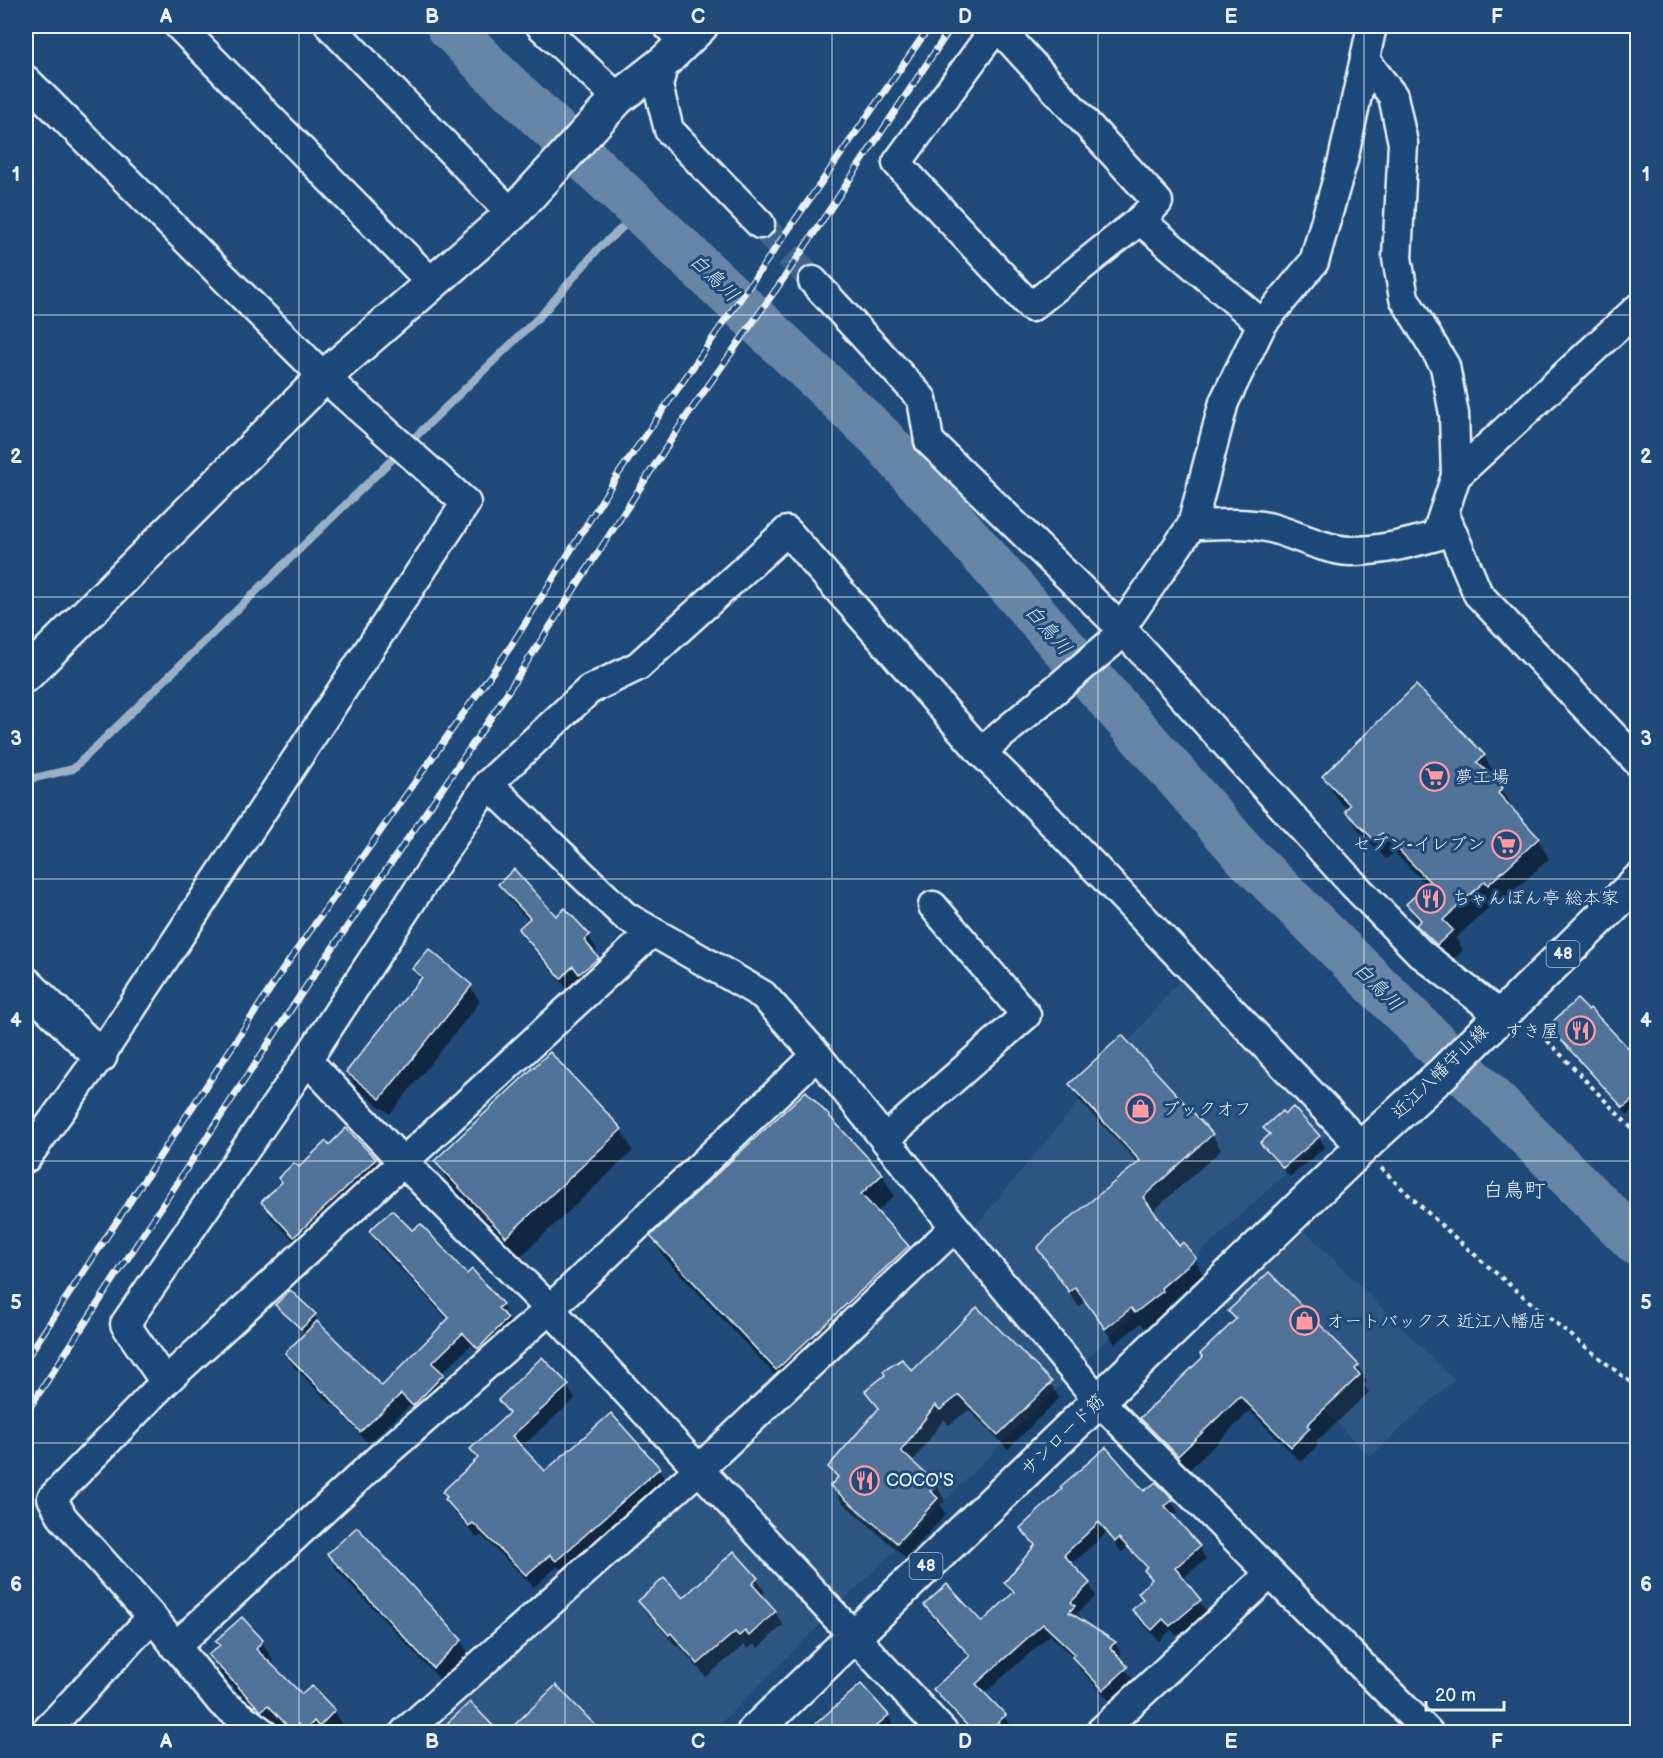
<svg xmlns="http://www.w3.org/2000/svg" width="1663" height="1758" viewBox="0 0 1663 1758" font-family="'Balsamiq Sans','Klee One',sans-serif">
<rect width="100%" height="100%" fill="#1f4a7a"/>
<filter id="ink" filterUnits="userSpaceOnUse"><feTurbulence type="fractalNoise" baseFrequency=".0167" numOctaves="2"/><feDisplacementMap in="SourceGraphic" scale="12" xChannelSelector="R" yChannelSelector="G"/><feConvolveMatrix kernelMatrix="1 2 1 2 8 2 1 2 1" color-interpolation-filters="sRGB"/></filter>
<g filter="url(#ink)">
<g fill="#2e5683">
<polygon points="1183,976 1328,1134 1099,1347 712,1732 432,1732 973,1229"/>
<polygon points="1305,1231 1454,1380 1370,1457 1219,1302"/>
</g>
<g fill="#0007">
<polygon points="1484,756 1495,775 1492,778 1502,789 1513,808 1512,810 1538,839 1549,859 1500,903 1497,900 1456,938 1463,950 1449,964 1429,945 1408,905 1428,886 1394,852 1386,859 1358,830 1347,811 1348,810 1335,796 1324,777"/>
<polygon points="500,884 556,918 565,910 589,936 597,950 593,953 606,973 570,992 528,943 520,929 529,921 508,898"/>
<polygon points="414,970 470,986 480,1002 390,1114 357,1089 348,1073 421,981"/>
<polygon points="1550,1026 1638,1060 1638,1106 1628,1115 1554,1034"/>
<polygon points="1071,1084 1212,1135 1221,1150 1152,1212 1179,1248 1195,1259 1203,1274 1169,1304 1170,1307 1145,1328 1141,1323 1115,1344 1085,1301 1079,1307 1038,1248 1139,1164 1079,1100"/>
<polygon points="1293,1109 1319,1137 1325,1147 1290,1177 1268,1154 1262,1143 1270,1136 1265,1128 1285,1116"/>
<polygon points="621,1130 633,1151 519,1258 448,1182 435,1161"/>
<polygon points="329,1147 374,1160 383,1175 303,1251 271,1217 263,1202 299,1169"/>
<polygon points="882,1174 894,1196 876,1213 908,1247 920,1269 789,1390 665,1258 652,1237"/>
<polygon points="371,1232 412,1232 502,1305 515,1332 486,1361 471,1345 441,1374 450,1388 421,1418 409,1406 368,1444 333,1403 331,1404 294,1367 286,1354 306,1334 277,1305 314,1315 317,1320 315,1322 382,1388 449,1321 378,1245"/>
<polygon points="1230,1311 1358,1366 1367,1382 1364,1385 1369,1392 1316,1442 1318,1445 1301,1462 1250,1411 1188,1471 1152,1434 1142,1418 1204,1358 1236,1321"/>
<polygon points="912,1373 1050,1383 1059,1398 1008,1449 969,1410 949,1425 944,1419 912,1463 937,1486 945,1501 940,1505 946,1514 906,1558 841,1501 832,1486 838,1480 830,1467 879,1411 867,1391"/>
<polygon points="567,1386 575,1399 521,1447 545,1473 611,1415 659,1469 667,1482 564,1573 558,1566 534,1587 481,1535 477,1538 454,1512 444,1492 478,1460 472,1449 509,1415 500,1400"/>
<polygon points="1144,1493 1171,1501 1178,1512 1172,1517 1199,1547 1206,1559 1182,1579 1207,1612 1177,1636 1171,1630 1159,1641 1140,1621 1134,1610 1143,1600 1140,1594 1152,1581 1147,1569 1127,1548 1122,1552 1106,1533 1071,1565 1089,1584 1096,1596 1077,1613 1080,1618 1078,1620 1115,1643 1121,1654 1117,1658 1133,1679 1110,1701 1080,1669 1074,1657 1050,1635 984,1694 1004,1716 1011,1728 1006,1732 971,1732 942,1701 935,1689 970,1658 932,1617 926,1605 982,1624 1013,1595 1006,1583 1035,1547 1021,1528"/>
<polygon points="329,1555 461,1641 470,1657 443,1683 338,1571"/>
<polygon points="757,1579 765,1592 761,1596 775,1612 783,1625 758,1648 754,1644 748,1649 744,1645 706,1677 679,1646 677,1647 648,1615 640,1601 683,1600"/>
<polygon points="26,1609 35,1625 26,1634"/>
<polygon points="217,1641 261,1641 273,1660 270,1664 302,1695 334,1711 345,1730 343,1732 277,1732 221,1675 210,1655 220,1647"/>
<polygon points="556,1688 600,1732 509,1732"/>
<polygon points="470,1704 497,1732 440,1732"/>
<polygon points="888,1715 894,1727 889,1732 804,1732 820,1717 823,1720"/>
</g>
<g fill="none" stroke-linecap="round" stroke-linejoin="round">
<polyline stroke="#9ab0c7" stroke-width="8" points="26,780 73,769 543,313 598,249 641,211"/>
<polyline stroke="#6685a7" stroke-width="46" points="449,26 491,70 880,437 1248,858 1638,1244"/>
</g>
<g fill="#517399" stroke="#e8f1f8" stroke-width="1.5">
<polygon points="1416,685 1485,755 1477,762 1503,788 1498,793 1539,838 1488,885 1485,881 1443,920 1453,930 1437,945 1416,925 1421,920 1406,904 1430,882 1382,833 1374,840 1345,811 1350,805 1322,776"/>
<polygon points="514,869 556,916 565,908 590,935 584,940 599,958 579,974 573,966 561,979 518,929 530,918 498,884"/>
<polygon points="429,949 472,985 380,1099 346,1072 422,977 412,969"/>
<polygon points="1577,999 1588,1010 1590,1008 1638,1058 1638,1095 1623,1108 1548,1026"/>
<polygon points="1122,1035 1213,1134 1143,1197 1179,1246 1183,1242 1196,1258 1161,1288 1163,1291 1135,1313 1131,1308 1105,1329 1075,1287 1069,1292 1037,1248 1053,1232 1140,1161 1069,1084"/>
<polygon points="550,1052 622,1129 506,1237 434,1161"/>
<polygon points="806,1091 883,1174 861,1194 909,1246 776,1370 650,1236"/>
<polygon points="1293,1107 1320,1136 1283,1168 1260,1143 1270,1134 1263,1128 1282,1111 1285,1114"/>
<polygon points="346,1128 376,1159 294,1237 261,1202 282,1182 278,1178 294,1163 299,1167 326,1141 329,1145"/>
<polygon points="392,1210 412,1230 421,1224 467,1274 472,1269 503,1304 498,1308 508,1318 478,1349 463,1333 432,1363 444,1374 413,1406 401,1394 360,1432 324,1391 323,1392 285,1353 317,1321 382,1386 449,1318 369,1231"/>
<polygon points="1269,1272 1359,1365 1355,1369 1360,1375 1307,1425 1310,1428 1291,1447 1240,1396 1178,1456 1140,1418 1203,1357 1200,1354 1236,1319 1228,1311"/>
<polygon points="290,1290 316,1314 301,1329 275,1305"/>
<polygon points="977,1307 1052,1382 998,1435 959,1395 940,1410 935,1405 901,1451 938,1485 930,1491 938,1498 897,1543 830,1486 838,1477 828,1467 879,1408 865,1391 885,1375 883,1371 902,1359 912,1371"/>
<polygon points="542,1357 569,1385 512,1436 545,1471 611,1413 660,1468 556,1561 550,1555 526,1575 473,1523 469,1526 445,1499 447,1497 442,1492 478,1458 470,1449 509,1413 498,1400"/>
<polygon points="1106,1447 1144,1491 1156,1482 1173,1500 1165,1506 1200,1546 1175,1568 1201,1600 1170,1626 1163,1619 1152,1630 1132,1610 1143,1599 1138,1593 1152,1579 1144,1570 1147,1567 1119,1538 1115,1542 1099,1522 1064,1555 1090,1583 1071,1602 1075,1606 1069,1612 1116,1642 1110,1647 1128,1667 1103,1690 1072,1657 1075,1654 1043,1624 976,1684 1006,1715 987,1732 973,1732 933,1689 970,1656 924,1605 947,1584 982,1622 1014,1592 1004,1583 1035,1545 1020,1528 1062,1489 1060,1487"/>
<polygon points="357,1527 462,1640 433,1668 327,1554"/>
<polygon points="734,1551 758,1578 752,1584 776,1611 749,1636 745,1631 739,1636 735,1632 698,1664 671,1633 669,1635 638,1601 664,1578 683,1598"/>
<polygon points="242,1617 263,1640 256,1649 302,1694 312,1686 335,1710 319,1727 314,1721 304,1732 298,1724 292,1731 268,1705 261,1711 208,1655 220,1645 215,1641"/>
<polygon points="861,1684 889,1715 869,1732 806,1732"/>
<polygon points="556,1685 602,1732 507,1732"/>
<polygon points="470,1702 499,1732 438,1732"/>
</g>
<g fill="none" stroke-linecap="round" stroke-linejoin="round">
<polyline stroke="#3d638d" stroke-width="28" stroke-dasharray="28 14" stroke-linecap="butt" points="760,224 813,281"/>
<defs>
<g id="street">
<polyline points="179,26 432,283"/>
<polyline points="330,26 512,214"/>
<polyline points="541,26 618,98"/>
<polyline points="668,26 684,42"/>
<polygon points="997,26 1158,202 1140,220 1031,307 897,163"/>
<polyline points="1365,60 1393,96 1403,143 1397,258 1404,298 1445,366 1454,414 1456,476"/>
<polyline points="664,62 658,86 669,130 760,224"/>
<polyline points="26,80 324,377 466,503 100,1056 26,1158"/>
<polyline points="1140,220 1262,324"/>
<polyline points="813,281 922,399 929,441 1121,628 1352,883 1420,953 1500,1015"/>
<polyline points="1444,513 1478,594 1638,762"/>
<polyline points="1192,525 1224,402 1262,324 1314,262 1343,160 1372,26"/>
<path d="M 981,752 L 1111,643 L 1192,525 C 1219,525 1248,521 1275,529 C 1298,536 1326,550 1350,551 C 1381,551 1407,544 1436,536 L 1456,476 L 1638,308"/>
<polyline points="488,784 625,916 763,995 817,1055 955,1227 1099,1401 1428,1732"/>
<polyline points="307,1060 402,1161 550,1309 943,1732"/>
<polyline points="885,1139 1026,1015 933,906"/>
<polyline points="165,1382 125,1324 307,1060 488,784 589,690 638,666 787,531 981,752 1038,808 1362,1147"/>
<polyline points="175,1647 382,1456 550,1309 817,1055"/>
<polyline points="45,1732 152,1617"/>
<polyline points="262,1732 222,1703 152,1617 63,1518 52,1498 165,1382 651,933"/>
<polyline points="405,1732 698,1470 955,1227"/>
<polyline points="1100,1732 1270,1574"/>
</g>
<g id="secondary">
<polyline points="26,675 324,377 512,214 618,98 664,62 701,26"/>
<polyline points="26,984 100,1056"/>
</g>
<polyline id="primary" points="754,1732 1372,1138 1443,1073 1638,881"/>
</defs>
<use href="#street" stroke="#e8f1f8" stroke-width="33"/>
<use href="#secondary" stroke="#e8f1f8" stroke-width="38"/>
<use href="#primary" stroke="#e8f1f8" stroke-width="38"/>
<g stroke="#e8f1f8" stroke-width="4" stroke-dasharray="4.5 4.5" stroke-linecap="butt">
<polyline points="1541,1034 1638,1135"/>
<path d="M 1381,1168 C 1461,1247 1549,1319 1638,1388"/>
</g>
<use href="#street" stroke="#1f4a7a" stroke-width="28"/>
<use href="#secondary" stroke="#1f4a7a" stroke-width="33"/>
<use href="#primary" stroke="#1f4a7a" stroke-width="33"/>
<defs>
<g id="rail">
<polyline points="26,1359 284,968 511,646 617,476 930,26"/>
<polyline points="26,1413 303,991 492,716 684,420 784,278 952,26"/>
</g>
</defs>
<use href="#rail" stroke="#e8f1f8" stroke-width="7"/>
<use href="#rail" stroke="#1f4a7a" stroke-width="4.5" stroke-dasharray="14" stroke-linecap="butt"/>
</g>
</g>
<path fill="none" stroke="#e8f1f8" stroke-width="1.5" stroke-opacity="0.55" d="M 299,26 L 299,1732M 565,26 L 565,1732M 832,26 L 832,1732M 1098,26 L 1098,1732M 1364,26 L 1364,1732M 26,315 L 1638,315M 26,597 L 1638,597M 26,879 L 1638,879M 26,1161 L 1638,1161M 26,1443 L 1638,1443"/>
<defs>
<symbol id="supermarket-ring" viewBox="-11 -11 22 22"><circle r="9.5" fill="#1f4a7a" stroke="#ff9aa2" stroke-width="1.5"/><path d="M-6-5.5h2.5l.6 2H6L4.5 2H-2.5L-4.4-4H-6ZM-1.5 3.2a1.3 1.3 0 1 0 .1 0ZM3 3.2a1.3 1.3 0 1 0 .1 0Z" fill="#ff9aa2"/></symbol>
<symbol id="restaurant-ring" viewBox="-11 -11 22 22"><circle r="9.5" fill="#1f4a7a" stroke="#ff9aa2" stroke-width="1.5"/><path d="M-5-6h1v4h1v-4h1v4h1v-4h1v5L-1.5 .5V6h-2V.5L-5-1ZM5-6V6H3V1.5H1.5Q1.5-4 5-6Z" fill="#ff9aa2"/></symbol>
<symbol id="shop-ring" viewBox="-11 -11 22 22"><circle r="9.5" fill="#1f4a7a" stroke="#ff9aa2" stroke-width="1.5"/><path d="M-5-2.5h2.3a2.7 3.5 0 0 1 5.4 0H5L5.5 6h-11ZM-1.5-2.5h3a1.5 2.3 0 0 0-3 0Z" fill="#ff9aa2"/></symbol>
</defs>
<g fill-rule="evenodd">
<use href="#supermarket-ring" x="1418" y="760" width="33" height="33"/>
<use href="#supermarket-ring" x="1490" y="828" width="33" height="33"/>
<use href="#restaurant-ring" x="1414" y="882" width="33" height="33"/>
<use href="#restaurant-ring" x="1564" y="1014" width="33" height="33"/>
<use href="#shop-ring" x="1124" y="1092" width="33" height="33"/>
<use href="#shop-ring" x="1288" y="1304" width="33" height="33"/>
<use href="#restaurant-ring" x="848" y="1464" width="33" height="33"/>
</g>
<g text-anchor="middle" dominant-baseline="central" stroke-width="6" stroke-linejoin="round" paint-order="stroke">
<g fill="#1f4a7a" stroke="#acbfd2" stroke-width="1.5">
<rect x="1546.5" y="941" width="33" height="26" rx="4.5"/>
<rect x="909.5" y="1553" width="33" height="26" rx="4.5"/>
</g>
<g font-size="16" font-weight="bold" fill="#e8f1f8">
<text x="1563" y="954">48</text>
<text x="926" y="1566">48</text>
</g>
<g font-size="18" fill="#e8f1f8" stroke="#1f4a7a" text-anchor="start">
<text x="1455" y="777">夢工場</text>
<text x="1485" y="844" text-anchor="end">セブン-イレブン</text>
<text x="1452" y="898">ちゃんぽん亭 総本家</text>
<text x="1559" y="1031" text-anchor="end">すき屋</text>
<text x="1162" y="1109">ブックオフ</text>
<text x="1326" y="1321">オートバックス 近江八幡店</text>
<text x="886" y="1480">COCO'S</text>
</g>
<g font-size="18" fill="#e8f1f8" stroke="#1f4a7a">
<text transform="translate(1440 1072) rotate(-44)">近江八幡守山線</text>
<text transform="translate(1063 1435) rotate(-44)">サンロード筋</text>
</g>
<g font-size="20" font-style="italic" fill="#d4e1ec" stroke="#1f4a7a">
<text transform="translate(714 278) rotate(44)">白鳥川</text>
<text transform="translate(1048 630) rotate(49)">白鳥川</text>
<text transform="translate(1378 987) rotate(45)">白鳥川</text>
</g>
<g font-size="21" fill="#e8f1f8" stroke="#1f4a7a">
<text x="1514" y="1190">白鳥町</text>
</g>
</g>
<rect width="1663" height="1758" fill="none" stroke="#1f4a7a" stroke-width="66"/>
<path d="M1426 1701v9h78v-9" fill="none" stroke="#e8f1f8" stroke-width="3"/>
<text x="1435" y="1701" font-size="18" fill="#e8f1f8" stroke="#1f4a7a" stroke-width="4.5" paint-order="stroke">20 m</text>
<rect x="33" y="33" width="1597" height="1692" fill="none" stroke="#e8f1f8" stroke-width="2"/>
<g font-size="20" text-anchor="middle" font-weight="bold" fill="#e8f1f8">
<text x="166" y="23">A</text>
<text x="432" y="23">B</text>
<text x="698" y="23">C</text>
<text x="965" y="23">D</text>
<text x="1231" y="23">E</text>
<text x="1497" y="23">F</text>
<text x="16" y="181">1</text>
<text x="1646" y="181">1</text>
<text x="16" y="463">2</text>
<text x="1646" y="463">2</text>
<text x="16" y="745">3</text>
<text x="1646" y="745">3</text>
<text x="16" y="1027">4</text>
<text x="1646" y="1027">4</text>
<text x="16" y="1309">5</text>
<text x="1646" y="1309">5</text>
<text x="16" y="1591">6</text>
<text x="1646" y="1591">6</text>
<text x="166" y="1748">A</text>
<text x="432" y="1748">B</text>
<text x="698" y="1748">C</text>
<text x="965" y="1748">D</text>
<text x="1231" y="1748">E</text>
<text x="1497" y="1748">F</text>
</g>
</svg>
